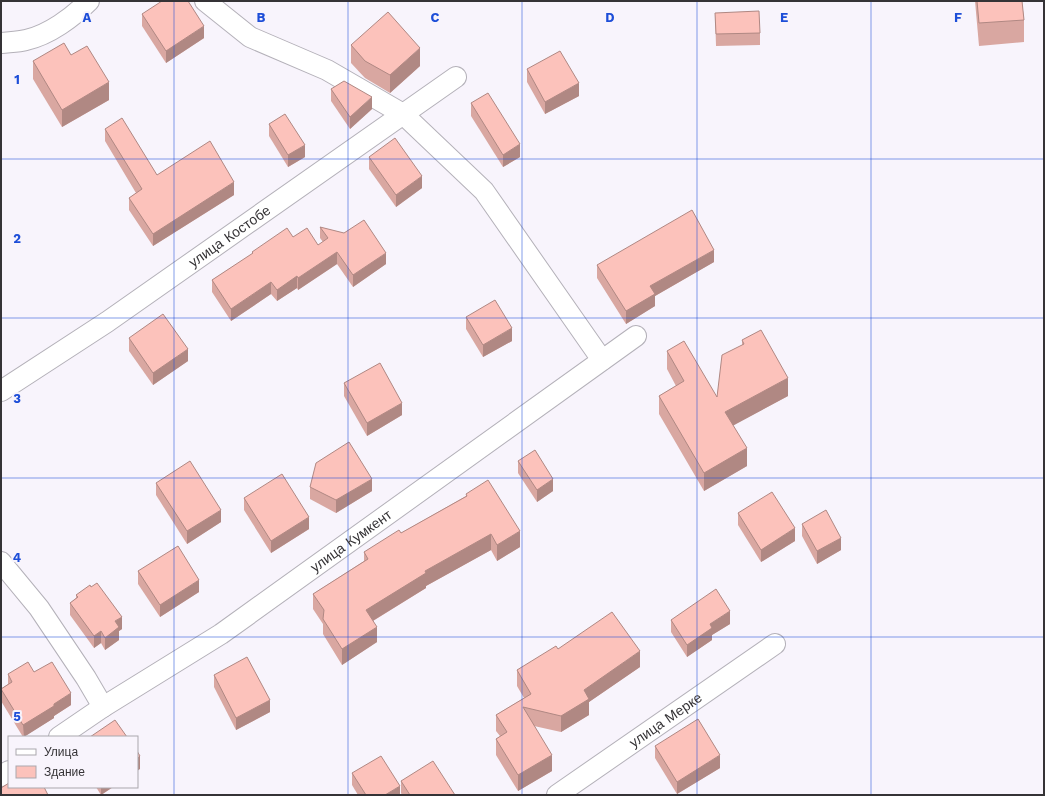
<svg xmlns="http://www.w3.org/2000/svg" width="1045" height="796" viewBox="0 0 1045 796" font-family="'Work Sans',sans-serif">
<rect width="100%" height="100%" fill="#f8f4fc"/>
<g fill="none" stroke-linecap="round" stroke-linejoin="round">
<defs>
<g id="street">
<polyline points="205,1 250,37 327,70 403,114 484,191 602,360"/>
<path d="M 1,43 C 9,42 18,42 26,40 C 49,35 73,17 89,1"/>
<path id="s1" d="M 1,391 L 107,322 L 456,77"/>
<polyline points="1,562 39,608 86,678 103,707"/>
<path id="s2" d="M 59,737 L 103,707 L 221,634 L 636,336"/>
<polyline points="1,776 9,771"/>
<path id="s3" d="M 557,795 L 775,644"/>
</g>
</defs>
<use href="#street" stroke="#b4b1b9" stroke-width="22"/>
<use href="#street" stroke="#fff" stroke-width="20"/>
</g>
<g fill="#d9a7a1">
<polygon points="975,1 1022,1 1024,20 1024,42 979,46"/>
<polygon points="715,13 760,33 760,45 716,46"/>
<polygon points="142,14 204,38 166,63 142,26"/>
<polygon points="351,45 420,66 390,93 365,78 351,63"/>
<polygon points="71,55 109,100 62,127 33,79 33,61"/>
<polygon points="527,69 579,96 545,114 527,82"/>
<polygon points="331,89 372,109 350,129 331,101"/>
<polygon points="471,103 520,157 503,167 471,116"/>
<polygon points="269,124 305,157 288,167 269,136"/>
<polygon points="105,129 157,175 234,195 153,246 129,210 129,198 136,193 105,141"/>
<polygon points="369,157 422,188 396,207 369,169"/>
<polygon points="320,227 386,264 353,287 337,264 298,290 297,288 277,301 271,294 231,321 212,292 212,280 252,254 252,252 293,237 318,245 323,242 320,238"/>
<polygon points="714,262 655,296 655,306 626,324 597,278 597,265"/>
<polygon points="466,317 512,341 483,357 466,329"/>
<polygon points="129,338 188,361 153,385 129,351"/>
<polygon points="742,340 788,396 733,425 747,466 704,491 659,414 659,396 676,386 667,369 667,351 717,397 742,345"/>
<polygon points="344,383 402,415 367,436 344,396"/>
<polygon points="518,461 553,491 537,502 518,473"/>
<polygon points="156,483 221,522 187,544 156,495"/>
<polygon points="310,487 372,491 336,513 310,499"/>
<polygon points="466,494 520,547 497,561 491,550 426,586 426,588 373,621 377,642 342,665 323,634 323,624 313,609 313,594 364,561 364,552 401,533 466,496"/>
<polygon points="244,498 309,529 271,553 244,510"/>
<polygon points="738,513 795,541 761,562 738,525"/>
<polygon points="802,524 841,550 817,564 802,536"/>
<polygon points="138,571 199,592 160,617 138,584"/>
<polygon points="76,595 122,629 119,631 119,640 105,650 101,643 94,648 70,615 70,603 76,598"/>
<polygon points="671,620 730,624 712,635 712,640 687,657 671,632"/>
<polygon points="558,649 640,667 589,702 589,715 561,732 534,726 552,771 518,791 496,755 496,739 500,736 496,731 496,715 524,698 517,686 517,670"/>
<polygon points="34,672 71,705 54,716 54,718 23,737 1,701 1,689 8,684 8,674"/>
<polygon points="214,675 270,712 236,730 214,687"/>
<polygon points="655,746 720,768 677,794 655,758"/>
<polygon points="352,773 400,795 358,795 352,785"/>
<polygon points="401,781 455,795 402,795 401,793"/>
<polygon points="96,787 113,787 101,795"/>
</g>
<g fill="#b08883">
<polygon points="204,26 204,38 166,63 166,51"/>
<polygon points="420,48 420,66 390,93 390,75"/>
<polygon points="109,82 109,100 62,127 62,110"/>
<polygon points="579,83 579,96 545,114 545,102"/>
<polygon points="372,97 372,109 350,129 350,117"/>
<polygon points="520,144 520,157 503,167 503,155"/>
<polygon points="305,145 305,157 288,167 288,155"/>
<polygon points="422,176 422,188 396,207 396,195"/>
<polygon points="234,182 234,195 153,246 153,234"/>
<polygon points="714,250 714,262 655,296 655,306 626,324 626,311 650,286"/>
<polygon points="337,252 337,264 298,290 298,278"/>
<polygon points="386,253 386,264 353,287 353,275"/>
<polygon points="297,276 297,288 277,301 277,290"/>
<polygon points="271,282 271,294 231,321 231,309"/>
<polygon points="512,328 512,341 483,357 483,345"/>
<polygon points="188,349 188,361 153,385 153,373"/>
<polygon points="788,378 788,396 725,430 725,412"/>
<polygon points="402,403 402,415 367,436 367,423"/>
<polygon points="747,448 747,466 704,491 704,473"/>
<polygon points="372,479 372,491 336,513 336,500"/>
<polygon points="553,479 553,491 537,502 537,490"/>
<polygon points="221,510 221,522 187,544 187,531"/>
<polygon points="309,517 309,529 271,553 271,541"/>
<polygon points="795,528 795,541 761,562 761,550"/>
<polygon points="520,531 520,547 497,561 497,545"/>
<polygon points="491,534 491,550 426,586 426,588 366,625 366,610 425,571"/>
<polygon points="841,538 841,550 817,564 817,551"/>
<polygon points="199,580 199,592 160,617 160,605"/>
<polygon points="730,611 730,624 712,635 712,640 687,657 687,645 710,624"/>
<polygon points="122,617 122,629 119,631 119,640 105,650 105,638 115,621"/>
<polygon points="377,627 377,642 342,665 342,649"/>
<polygon points="101,631 101,643 94,648 94,636"/>
<polygon points="640,651 640,667 589,702 589,715 561,732 561,716 584,690"/>
<polygon points="71,693 71,705 54,716 54,718 24,737 23,725 54,704"/>
<polygon points="270,700 270,712 236,730 236,718"/>
<polygon points="552,755 552,771 518,791 518,775"/>
<polygon points="720,755 720,768 677,794 677,782"/>
<polygon points="140,756 140,769 137,771 137,759"/>
<polygon points="400,786 400,795 385,795"/>
<polygon points="101,787 113,787 101,795"/>
</g>
<g fill="#fcc2bb" stroke="#b08883">
<polygon points="162,1 188,1 204,26 166,51 142,14"/>
<polygon points="977,1 1022,1 1024,20 979,23"/>
<polygon points="759,11 760,33 716,34 715,13"/>
<polygon points="388,12 420,48 390,75 365,61 351,45"/>
<polygon points="64,43 71,55 87,46 109,82 62,110 33,61"/>
<polygon points="560,51 579,83 545,102 527,69"/>
<polygon points="344,81 372,97 350,117 331,89"/>
<polygon points="488,93 520,144 503,155 471,103"/>
<polygon points="285,114 305,145 288,155 269,124"/>
<polygon points="122,118 157,175 210,141 234,182 153,234 129,198 142,189 105,129"/>
<polygon points="395,138 422,176 396,195 369,157"/>
<polygon points="692,210 714,250 650,286 655,294 626,311 597,265"/>
<polygon points="364,220 386,253 353,275 337,252 298,278 297,276 277,290 271,282 231,309 212,280 253,253 252,252 287,228 293,237 307,228 318,245 328,238 320,227 344,233"/>
<polygon points="495,300 512,328 483,345 466,317"/>
<polygon points="163,314 188,349 153,373 129,338"/>
<polygon points="761,330 788,378 725,412 747,448 704,473 659,396 684,381 667,351 684,341 717,397 722,355 744,344 742,340"/>
<polygon points="380,363 402,403 367,423 344,383"/>
<polygon points="349,442 372,479 336,500 310,487 316,463"/>
<polygon points="535,450 553,479 537,490 518,461"/>
<polygon points="190,461 221,510 187,531 156,483"/>
<polygon points="282,474 309,517 271,541 244,498"/>
<polygon points="488,480 520,531 497,545 491,534 425,571 426,573 366,610 377,627 342,649 323,619 324,610 313,594 368,559 364,552 399,530 401,533 467,496 466,494"/>
<polygon points="772,492 795,528 761,550 738,513"/>
<polygon points="826,510 841,538 817,551 802,524"/>
<polygon points="178,546 199,580 160,605 138,571"/>
<polygon points="97,583 122,617 115,621 119,627 105,638 101,631 94,636 70,603 78,597 76,595 90,585 91,587"/>
<polygon points="716,589 730,611 710,624 712,628 687,645 671,620"/>
<polygon points="612,612 640,651 584,690 589,699 561,716 523,707 552,755 518,775 496,739 507,732 496,715 531,694 517,670 556,646 558,649"/>
<polygon points="247,657 270,700 236,718 214,675"/>
<polygon points="28,662 34,672 52,662 71,693 54,704 54,706 23,725 1,689 12,682 8,674"/>
<polygon points="698,719 720,755 677,782 655,746"/>
<polygon points="115,720 127,737 90,737"/>
<polygon points="137,751 140,756 137,759"/>
<polygon points="381,756 400,786 385,795 366,795 352,773"/>
<polygon points="433,761 455,795 410,795 401,781"/>
<polygon points="9,783 9,787 44,787 48,795 1,795 1,788"/>
</g>
<path fill="none" stroke="#1d4ed8" stroke-width="1" stroke-opacity="0.55" d="M 174,1 L 174,795M 348,1 L 348,795M 522,1 L 522,795M 697,1 L 697,795M 871,1 L 871,795M 1,159 L 1044,159M 1,318 L 1044,318M 1,478 L 1044,478M 1,637 L 1044,637"/>
<g text-anchor="middle" dominant-baseline="central" stroke-width="4" stroke-linejoin="round" paint-order="stroke">
<g font-size="14" fill="#353336" stroke="#f8f4fc">
<text stroke="none"><textPath href="#s1" startOffset="276">улица Костобе</textPath></text>
<text stroke="none"><textPath href="#s2" startOffset="352">улица Кумкент</textPath></text>
<text stroke="none"><textPath href="#s3" startOffset="132">улица Мерке</textPath></text>
</g>
</g>
<g font-size="13" text-anchor="middle" font-weight="bold" fill="#1d4ed8" stroke="#f8f4fc" stroke-width="4" stroke-linejoin="round" paint-order="stroke">
<text x="87" y="22">A</text>
<text x="261" y="22">B</text>
<text x="435" y="22">C</text>
<text x="610" y="22">D</text>
<text x="784" y="22">E</text>
<text x="958" y="22">F</text>
<text x="17" y="84">1</text>
<text x="17" y="243">2</text>
<text x="17" y="403">3</text>
<text x="17" y="562">4</text>
<text x="17" y="721">5</text>
</g>
<rect width="1045" height="796" fill="none" stroke="#353336" stroke-width="4"/>
<rect x="8" y="736" width="130" height="52" fill="#f8f4fc" stroke="#aaa7ad"/>
<rect x="16" y="749" width="20" height="6" fill="#ffffff" stroke="#aaa7ad"/>
<text x="44" y="756" font-size="12" fill="#353336">Улица</text>
<rect x="16" y="766" width="20" height="12" fill="#fcc2bb" stroke="#aaa7ad"/>
<text x="44" y="776" font-size="12" fill="#353336">Здание</text>
</svg>
